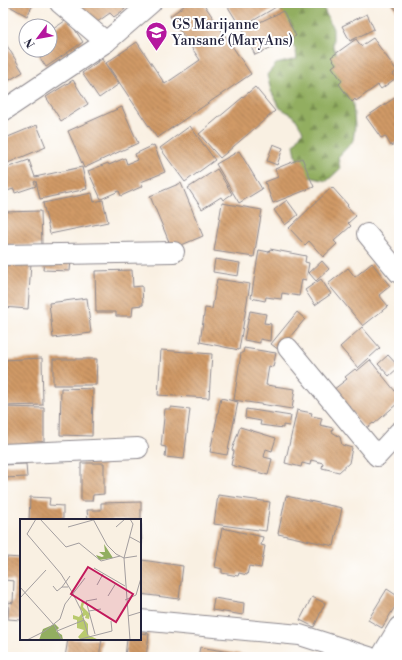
<svg xmlns="http://www.w3.org/2000/svg" width="402" height="660" viewBox="0 0 402 660" font-family="'Libre Bodoni',serif">
<defs>
<pattern id="forest-firs" width="22" height="20" patternUnits="userSpaceOnUse"><rect width="22" height="20" fill="#92ae60"/><path d="M5 1l3.5 6h-7zM16 11l3.5 6h-7z" fill="#778d50"/></pattern>
<pattern id="building-back-hatch" width="6" height="6" patternUnits="userSpaceOnUse"><rect width="6" height="6" fill="#d09a66"/><path d="M-1 5l2 2M0 0l6 6M5-1l2 2" fill="none" stroke="#a87d55"/></pattern>
</defs>
<rect width="100%" height="100%" fill="#fff"/>
<filter id="ink" filterUnits="userSpaceOnUse"><feTurbulence type="fractalNoise" baseFrequency=".025" numOctaves="2"/><feDisplacementMap in="SourceGraphic" scale="8" xChannelSelector="R" yChannelSelector="G"/><feConvolveMatrix kernelMatrix="1 2 1 2 8 2 1 2 1" color-interpolation-filters="sRGB"/></filter>
<filter id="wash" filterUnits="userSpaceOnUse"><feTurbulence type="fractalNoise" baseFrequency=".012" numOctaves="4" result="noise"/><feDisplacementMap in="SourceGraphic" scale="16" xChannelSelector="R" yChannelSelector="G"/><feGaussianBlur stdDeviation="0.9" result="paint"/><feColorMatrix in="noise" values="0 0 0 0 0 0 0 0 0 0 0 0 0 0 0 0 0 1.4 0 .05"/><feComposite in="paint" operator="in"/></filter>
<g filter="url(#wash)">
<rect width="100%" height="100%" fill="#f9f0e2"/>
<polygon fill="url(#forest-firs)" stroke="#5a684e" points="280,3 324,3 323,7 333,29 333,47 351,85 355,126 353,141 338,157 340,169 327,181 300,175 294,145 303,131 294,116 280,108 271,91 267,75 276,64 297,59 296,51 283,26"/>
<g id="blocks">
<g fill="url(#building-back-hatch)">
<polygon points="4,3 34,3 27,16"/>
<polygon points="76,3 123,3 125,9 114,17 110,13 93,25"/>
<polygon points="188,3 203,3 251,74 157,138 106,63 137,42 165,84 200,60 170,16"/>
<polygon points="234,3 274,3 276,7 241,28 228,7"/>
<polygon points="391,3 399,3 399,14"/>
<polygon points="283,11 296,36 255,55 243,30"/>
<polygon points="367,14 374,29 350,41 342,26"/>
<polygon points="68,19 83,42 46,67 35,50 50,50 50,31"/>
<polygon points="373,38 397,71 393,74 396,78 381,89 378,85 356,101 355,99 352,102 339,84 342,81 332,67 336,64 331,57 356,39 361,46"/>
<polygon points="3,39 23,72 3,84"/>
<polygon points="102,59 119,84 99,98 82,73"/>
<polygon points="73,80 88,104 61,121 46,97"/>
<polygon points="255,87 275,111 220,158 199,134"/>
<polygon points="399,95 399,141 391,146 385,136 381,138 366,117"/>
<polygon points="122,107 138,143 84,168 68,131"/>
<polygon points="37,125 46,147 3,165 3,139"/>
<polygon points="190,126 215,160 185,182 160,148"/>
<polygon points="273,144 283,148 277,165 267,161"/>
<polygon points="154,145 165,172 141,182 143,186 121,196 119,191 101,199 88,171 108,163 109,165 125,158 127,164 137,160 135,154"/>
<polygon points="239,151 262,189 239,203 216,164"/>
<polygon points="302,158 314,187 273,203 265,182 278,177 275,169"/>
<polygon points="29,160 35,177 82,167 87,189 40,199 36,181 34,182 36,186 15,193 14,189 3,192 3,169"/>
<polygon points="217,169 232,194 223,200 221,197 202,209 188,188"/>
<polygon points="181,183 203,236 172,249 150,196"/>
<polygon points="332,187 348,205 347,206 356,216 348,223 351,226 334,241 337,244 323,257 309,241 305,245 289,228"/>
<polygon points="92,193 94,202 103,200 108,222 50,234 43,203"/>
<polygon points="287,200 298,215 285,225 274,210"/>
<polygon points="222,203 262,210 254,257 214,251"/>
<polygon points="41,211 42,245 3,246 3,212"/>
<polygon points="270,249 306,256 305,262 309,263 306,280 302,279 299,296 282,293 281,299 266,297 265,301 251,298 259,250 269,252"/>
<polygon points="44,259 71,260 70,271 43,270"/>
<polygon points="215,259 240,263 238,276 213,272"/>
<polygon points="3,260 31,263 28,309 3,307"/>
<polygon points="322,261 329,269 316,281 309,273"/>
<polygon points="372,263 390,286 379,295 388,306 363,326 328,284 348,268 355,277"/>
<polygon points="132,270 133,287 142,286 143,305 133,306 132,316 116,316 116,312 96,312 95,271"/>
<polygon points="217,279 250,284 239,350 200,342 205,308 212,309"/>
<polygon points="321,279 331,294 315,305 305,290"/>
<polygon points="87,298 91,333 53,338 49,303"/>
<polygon points="250,311 266,314 264,323 271,324 270,341 260,339 260,343 244,340"/>
<polygon points="297,312 305,319 279,350 271,344"/>
<polygon points="362,327 380,348 358,368 340,347"/>
<polygon points="244,348 276,353 273,367 269,366 266,385 295,389 292,409 234,400 241,353 243,353"/>
<polygon points="161,350 212,354 209,398 158,395"/>
<polygon points="388,355 399,367 389,376 378,364"/>
<polygon points="42,358 43,405 3,406 3,360"/>
<polygon points="53,359 97,359 96,385 53,385"/>
<polygon points="370,360 399,396 399,402 374,424 373,423 365,429 333,390 347,379 345,377 355,369 357,371"/>
<polygon points="61,388 93,389 92,436 60,435"/>
<polygon points="221,398 238,402 227,455 210,452"/>
<polygon points="3,407 44,408 44,445 3,445"/>
<polygon points="171,407 190,409 184,459 165,457 166,447 161,446 165,409 171,409"/>
<polygon points="246,409 291,416 289,426 283,425 283,428 260,425 261,421 245,418"/>
<polygon points="297,410 312,413 311,416 322,418 320,425 333,428 332,432 340,437 342,445 352,448 349,463 339,472 322,468 323,463 311,460 310,465 302,463 301,467 285,463"/>
<polygon points="240,427 276,438 272,451 266,449 264,457 272,459 268,475 231,465 234,451 232,450"/>
<polygon points="81,463 104,463 104,494 93,495 92,501 81,501"/>
<polygon points="26,464 27,477 3,478 3,465"/>
<polygon points="218,495 270,502 266,531 214,524"/>
<polygon points="286,496 342,508 334,546 278,534"/>
<polygon points="30,497 50,498 49,505 63,506 63,520 29,520"/>
<polygon points="141,502 141,520 88,520 87,510 101,510 101,503"/>
<polygon points="140,524 141,524 142,544 140,544"/>
<polygon points="222,528 263,537 261,545 265,546 261,568 249,566 247,575 239,573 238,576 222,573 222,569 215,567"/>
<polygon points="6,557 21,558 21,620 8,619 9,602 13,603 14,581 5,580"/>
<polygon points="142,560 183,566 179,599 140,594"/>
<polygon points="387,589 399,597 399,600 382,628 368,620"/>
<polygon points="312,597 325,603 314,627 300,620"/>
<polygon points="214,598 244,603 243,615 212,610"/>
<polygon points="140,633 149,634 146,657 125,657 127,639 140,639"/>
<polygon points="68,639 102,639 99,657 65,657"/>
<polygon points="200,647 252,656 252,657 198,657"/>
</g>
</g>
</g>
<g filter="url(#ink)">
<use href="#blocks" fill-opacity="0" stroke="#8e898e" stroke-width="1"/>
<g fill="none" stroke-linecap="round" stroke-linejoin="round">
<defs>
<g id="minor">
<polyline points="60,3 106,42"/>
<polyline points="3,111 106,42 151,3"/>
<polyline points="367,234 399,273"/>
<polyline points="3,255 174,252"/>
<polyline points="288,348 377,456 399,432"/>
<polyline points="3,454 138,448"/>
<polyline points="140,620 300,635 369,657"/>
<polyline points="381,657 399,627"/>
</g>
</defs>
<use href="#minor" stroke="#8e898e" stroke-width="22"/>
<use href="#minor" stroke="#fff" stroke-width="20"/>
</g>
</g>
<defs>
<symbol id="school-pin" viewBox="-11 -11 22 30"><path d="M0 17L-7.5 6A9.5 9.5 0 1 1 7.5 6Z" fill="#b5179e" stroke="#fff"/><path d="M0-5L7-2L0 1L-7-2ZM-4 1L0 2.5L4 1V4Q0 6-4 4Z" fill="#fff"/></symbol>
</defs>
<g fill-rule="evenodd">
<use href="#school-pin" x="144" y="20" width="25" height="34"/>
</g>
<g text-anchor="middle" dominant-baseline="central" stroke-width="4" stroke-linejoin="round" paint-order="stroke">
<g font-size="14" fill="#22223b" stroke="#fff" text-anchor="start">
<text x="172" y="25">GS Marijanne<tspan x="172" dy="16">Yansané (MaryAns)</tspan></text>
</g>
</g>
<g transform="translate(20 519)">
<rect width="121" height="121" fill="#f9f0e2"/>
<path d="M 62,82 L 64,84 L 63,88 L 70,95 L 69,100 L 65,99 L 66,96 L 62,98 L 68,105 L 68,116 L 79,121 L 61,121 L 58,118 L 64,111 L 57,109 L 57,101 L 53,100 L 53,96 L 59,98 L 63,93 L 60,89 Z" fill="#b9ca6d"/>
<path d="M 84,25 L 93,39 L 79,41 L 76,36 L 82,38 L 84,37 L 79,33 L 85,33 ZM 35,105 L 39,109 L 36,112 L 42,116 L 43,121 L 19,121 L 23,110 Z" fill="#92ae60"/>
<path fill="none" stroke="#a39e9f" stroke-width="1" d="M 16,0 L 7,15 L 41,55 L 52,73 L 61,91 L 68,116M 20,0 L 46,28 L 59,24 L 81,42 L 100,37M 73,0 L 87,26 L 96,35 L 104,39 L 117,37M 110,0 L 113,5 L 104,39 L 110,121M 48,8 L 73,1M 96,8 L 105,0M 110,18 L 121,24M 74,49 L 105,67M 77,66 L 83,55M 33,67 L 37,72 L 42,68 L 48,68M 0,68 L 34,106 L 42,121M 42,68 L 50,57M 88,77 L 96,64M 0,79 L 26,51M 105,81 L 116,76 L 121,59M 69,92 L 81,90M 108,97 L 121,93M 37,112 L 64,101M 75,115 L 66,82 L 77,80M 7,121 L 25,112 L 40,100 L 45,85 L 65,59M 57,121 L 92,112 L 91,102"/>
<path fill="#c2185b" fill-opacity="0.15" stroke="#c2185b" stroke-width="2" d="M 68,48 L 113,75 L 96,103 L 51,75 Z"/>
<rect width="121" height="121" fill="none" stroke="#22223b" stroke-width="2"/>
</g>
<rect width="402" height="660" fill="none" stroke="#fff" stroke-width="16"/>
<g transform="translate(38 38) rotate(238)"><circle r="19" fill="#ffffff" stroke="#a7a7b1"/>
<path d="M0-3L7 15L0 10L-7 15Z" fill="#b5179e"/>
<text y="-6" font-size="11" font-weight="bold" text-anchor="middle" fill="#22223b">N</text>
</g>
</svg>
